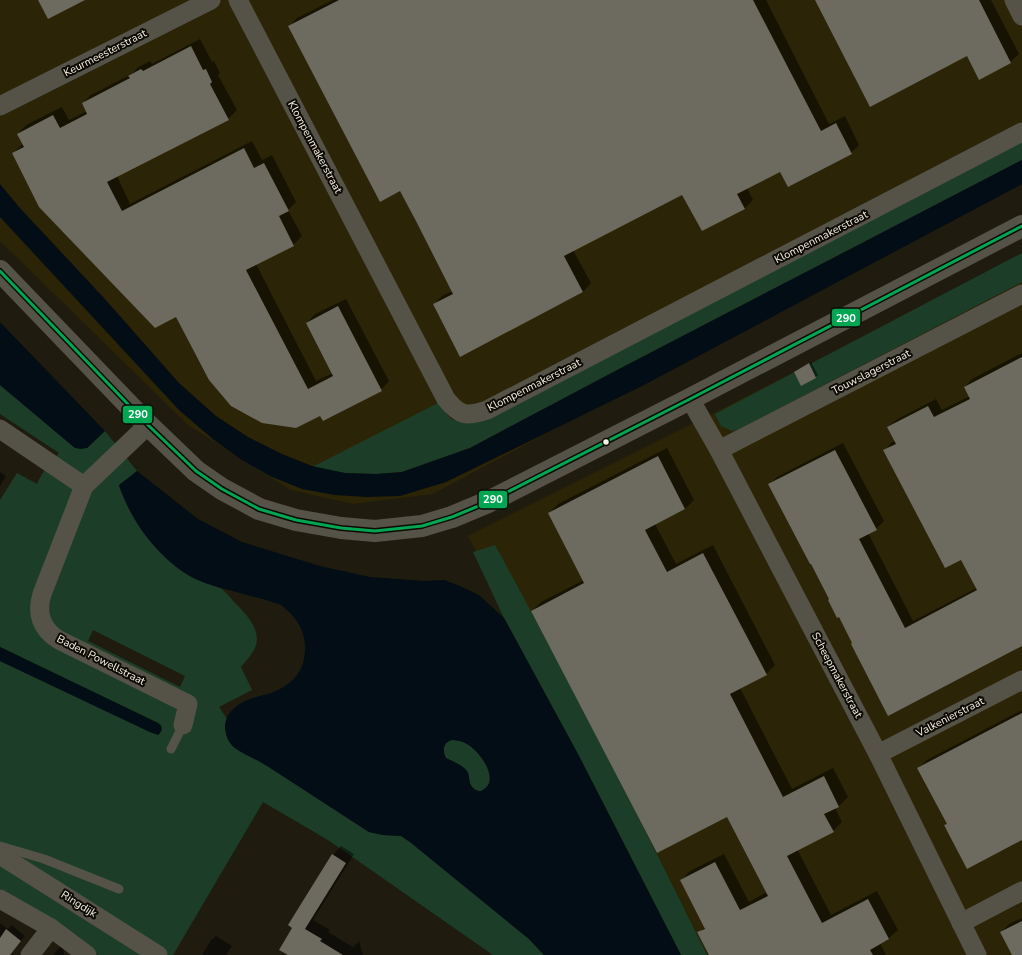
<svg xmlns="http://www.w3.org/2000/svg" width="1022" height="955" viewBox="0 0 1022 955" font-family="'Nunito Sans',sans-serif">
<rect width="100%" height="100%" fill="#1f1c0f"/>
<g fill="#2b2406">
<polygon points="0,0 1022,0 1022,179 433,494 353,504 291,490 188,425 0,241"/>
<polygon points="1022,256 1022,955 684,955 468,536 712,414"/>
</g>
<g fill="#1c3e28" fill-rule="evenodd">
<polygon points="1022,138 1022,160 621,368 470,448 402,472 376,474 345,473 312,467 440,402 445,412 451,419 463,422"/>
<polygon points="1022,253 1022,282 740,429 732,431 721,426 715,414"/>
<path d="M 0,385 L 75,448 L 87,448 L 105,431 L 137,471 L 119,486 C 129,515 148,543 172,563 C 181,572 193,579 206,583 C 210,585 216,585 220,588 C 226,591 232,600 237,605 C 249,617 265,635 252,653 C 249,658 244,663 241,667 L 252,690 L 219,707 L 227,719 C 224,726 225,735 230,742 C 236,751 253,757 263,763 C 299,786 333,809 369,832 L 383,835 L 401,836 L 410,842 L 529,939 L 544,955 L 493,955 L 328,840 L 263,802 L 173,955 L 167,955 L 0,848 L 0,661 L 152,733 L 158,723 L 0,647 L 0,500 L 17,473 L 37,484 C 42,472 50,463 59,453 L 0,414 ZM 93,630 L 185,676 L 180,687 L 88,641 Z"/>
<path d="M 495,545 C 569,680 639,817 707,955 L 681,955 L 579,756 L 504,618 L 473,552 Z"/>
<path d="M 452,740 C 457,740 462,741 467,744 C 478,750 492,769 489,782 C 489,786 486,789 482,791 C 476,793 470,786 469,780 C 469,779 469,776 468,774 C 466,772 457,763 454,762 C 452,760 449,760 446,758 C 442,751 443,742 452,740 Z"/>
<polygon points="0,860 144,955 98,955 26,906 0,889"/>
</g>
<g fill="#030d15" fill-rule="evenodd">
<polygon points="1022,160 1022,184 644,385 446,482 400,496 367,497 335,495 302,489 270,476 242,460 214,440 179,410 0,217 0,184 19,207 104,298 179,383 216,416 248,437 282,454 312,466 345,473 376,474 402,472 470,448 621,368"/>
<polygon points="0,322 105,431 87,448 81,449 75,448 0,385"/>
<path d="M 137,471 L 198,519 L 242,542 L 320,566 L 370,577 L 426,581 L 444,580 L 460,586 L 479,595 L 504,618 L 579,756 L 681,955 L 544,955 L 529,939 L 410,842 L 401,836 L 383,835 L 369,832 C 335,810 301,788 267,766 C 256,759 244,755 235,748 C 228,743 225,734 225,726 C 226,711 240,702 253,698 C 259,696 265,695 271,693 C 292,685 305,672 305,648 C 305,629 296,617 281,605 C 264,599 246,595 229,590 C 221,588 213,586 205,583 C 164,567 133,526 119,485 ZM 452,740 C 457,740 462,741 467,744 C 478,750 501,778 484,789 C 482,791 479,792 476,790 C 467,785 471,777 467,771 C 462,764 453,762 446,758 C 442,751 443,742 452,740 Z"/>
<path d="M 0,647 L 158,723 C 163,726 163,731 158,735 L 152,733 L 0,661 Z"/>
</g>
<g fill="#0007">
<polygon points="333,0 766,0 829,124 845,116 859,145 851,153 781,170 747,188 753,200 745,208 702,230 683,193 573,250 591,283 583,292 460,355 434,304 442,296 453,291 400,190 289,27 297,18"/>
<polygon points="816,0 991,0 1019,54 1010,62 968,55"/>
<polygon points="200,39 212,62 214,61 220,73 218,75 237,110 228,119 117,176 130,204 252,141 262,160 272,155 296,202 288,210 302,236 293,245 256,264 316,381 333,373 307,323 315,314 346,299 389,381 381,390 321,414 176,315 13,153 23,144 18,134 26,125 62,107 69,120 87,111 83,103 91,95 132,74 138,67 150,61 152,64"/>
<polygon points="1022,353 1022,645 853,643 770,484 777,477 843,443 884,521 876,529 868,533 913,621 977,588 962,558 885,450 892,442 895,441 888,427 896,420 936,399 942,410 970,396 965,387 972,379"/>
<polygon points="811,362 818,375 816,377 801,384 795,372 797,370"/>
<polygon points="667,448 694,500 685,509 655,524 676,564 713,545 775,665 766,674 740,688 792,789 833,768 848,797 839,806 835,808 842,822 833,831 797,849 831,915 877,891 898,930 889,938 880,943 886,955 710,955 699,933 705,927 681,880 690,871 724,854 749,902 767,892 728,815 532,611 541,602 584,580 549,513 558,504"/>
<polygon points="0,472 6,476 0,486"/>
<polygon points="1022,710 1022,839 946,825 948,823 919,768 927,760"/>
<polygon points="341,846 354,854 313,920 330,930 328,932 353,947 359,941 363,955 288,955 333,855"/>
<polygon points="1022,918 1022,955 1013,955 1001,932 1009,924"/>
<polygon points="0,923 8,929 12,925 25,936 10,955 0,955"/>
<polygon points="216,936 232,946 226,955 202,955 211,940"/>
<polygon points="63,944 64,955 53,955 59,948"/>
</g>
<g fill="#6d6a5f">
<polygon points="38,0 85,0 48,19"/>
<polygon points="339,0 753,0 821,131 836,123 852,154 788,187 780,172 737,194 745,209 702,231 682,195 564,256 583,292 460,357 433,304 453,294 417,223 400,191 380,202 288,26"/>
<polygon points="815,0 979,0 1011,63 979,80 967,56 870,107"/>
<polygon points="191,46 203,70 206,69 212,82 210,84 229,120 107,182 122,211 244,148 254,168 264,163 289,211 279,216 294,246 246,270 308,389 333,376 306,323 338,306 382,391 323,421 320,416 296,428 262,423 231,406 209,380 176,317 155,328 39,207 12,153 24,147 17,134 53,115 60,128 87,114 82,103 130,78 128,76 141,69 143,71"/>
<polygon points="1022,357 1022,646 888,716 851,644 852,643 839,617 837,618 828,600 829,599 811,564 810,564 768,484 835,450 877,530 859,539 905,628 977,590 961,560 945,568 883,450 896,444 887,427 928,406 934,417 970,399 964,387"/>
<polygon points="809,363 816,378 801,386 794,372"/>
<polygon points="658,456 685,509 645,530 667,572 703,553 767,675 730,694 783,797 824,776 839,807 824,814 834,832 787,856 822,923 868,899 889,939 870,950 873,955 709,955 697,932 705,929 680,880 715,862 740,910 768,896 727,817 657,853 531,611 584,583 548,513"/>
<polygon points="1022,713 1022,840 967,869 944,825 947,824 917,768"/>
<polygon points="332,854 346,863 305,929 322,939 320,941 343,955 288,955 279,950 292,928 288,925"/>
<polygon points="1022,921 1022,955 1012,955 1000,932"/>
<polygon points="6,929 21,941 10,955 0,955 0,938"/>
</g>
<g fill="none" stroke-linecap="round" stroke-linejoin="round">
<g stroke="#555248" stroke-width="9">
<polyline points="171,749 183,725"/>
<polyline points="0,846 44,859 119,889"/>
</g>
<g stroke="#555248" stroke-width="19">
<path d="M 238,0 L 446,399 C 460,416 466,417 487,410 L 1022,132"/>
<polyline points="1014,0 1022,16"/>
<polyline points="0,106 211,0"/>
<polyline points="690,399 719,450 878,754 977,955"/>
<polyline points="0,429 84,486 148,425"/>
<polyline points="719,450 1022,294"/>
<path d="M 84,486 L 42,594 C 36,613 41,629 59,640 L 188,704 L 183,725"/>
<polyline points="878,754 1022,680"/>
<polyline points="0,855 158,955"/>
<polyline points="0,899 51,928 87,955"/>
<polyline points="961,923 1022,891"/>
<polyline points="30,955 51,928"/>
</g>
<polyline stroke="#555248" stroke-width="22" points="0,271 148,425 196,471 222,489 259,509 296,520 341,528 375,531 422,526 452,517 488,502 690,399 1022,226"/>
<defs>
<polyline id="bus-1" points="0,271 148,425 196,471 222,489 259,509 296,520 341,528 375,531 422,526 452,517 488,502 690,399 1022,226"/>
</defs>
<use href="#bus-1" stroke="#0c0a03" stroke-width="6"/>
<use href="#bus-1" stroke="#00a651" stroke-width="3"/>
</g>
<circle fill="#f7f3e5" stroke="#0c0a03" stroke-width="1.5" cx="606" cy="442" r="3.5"/>
<g text-anchor="middle" dominant-baseline="central" stroke-width="4" stroke-linejoin="round" paint-order="stroke">
<g font-size="11" fill="#f7f3e5" stroke="#0c0a03">
<text transform="translate(105 53) rotate(-27)">Keurmeesterstraat</text>
<text transform="translate(315 147) rotate(62)">Klompenmakerstraat</text>
<text transform="translate(821 237) rotate(-27)">Klompenmakerstraat</text>
<text transform="translate(871 372) rotate(-27)">Touwslagerstraat</text>
<text transform="translate(534 385) rotate(-27)">Klompenmakerstraat</text>
<text transform="translate(101 660) rotate(27)">Baden Powellstraat</text>
<text transform="translate(837 675) rotate(62)">Scheepmakerstraat</text>
<text transform="translate(950 717) rotate(-27)">Valkenierstraat</text>
<text transform="translate(79 904) rotate(32)">Ringdijk</text>
</g>
</g>
<g stroke="#0c0a03" stroke-width="1.5">
<rect x="831" y="308" width="30" height="19" rx="4" fill="#00a651"/>
<rect x="122" y="405" width="31" height="19" rx="4" fill="#00a651"/>
<rect x="478" y="490" width="30" height="19" rx="4" fill="#00a651"/>
</g>
<g font-size="11" text-anchor="middle" font-weight="bold" fill="#fff">
<text x="846" y="322">290</text>
<text x="138" y="418">290</text>
<text x="493" y="503">290</text>
</g>
</svg>
